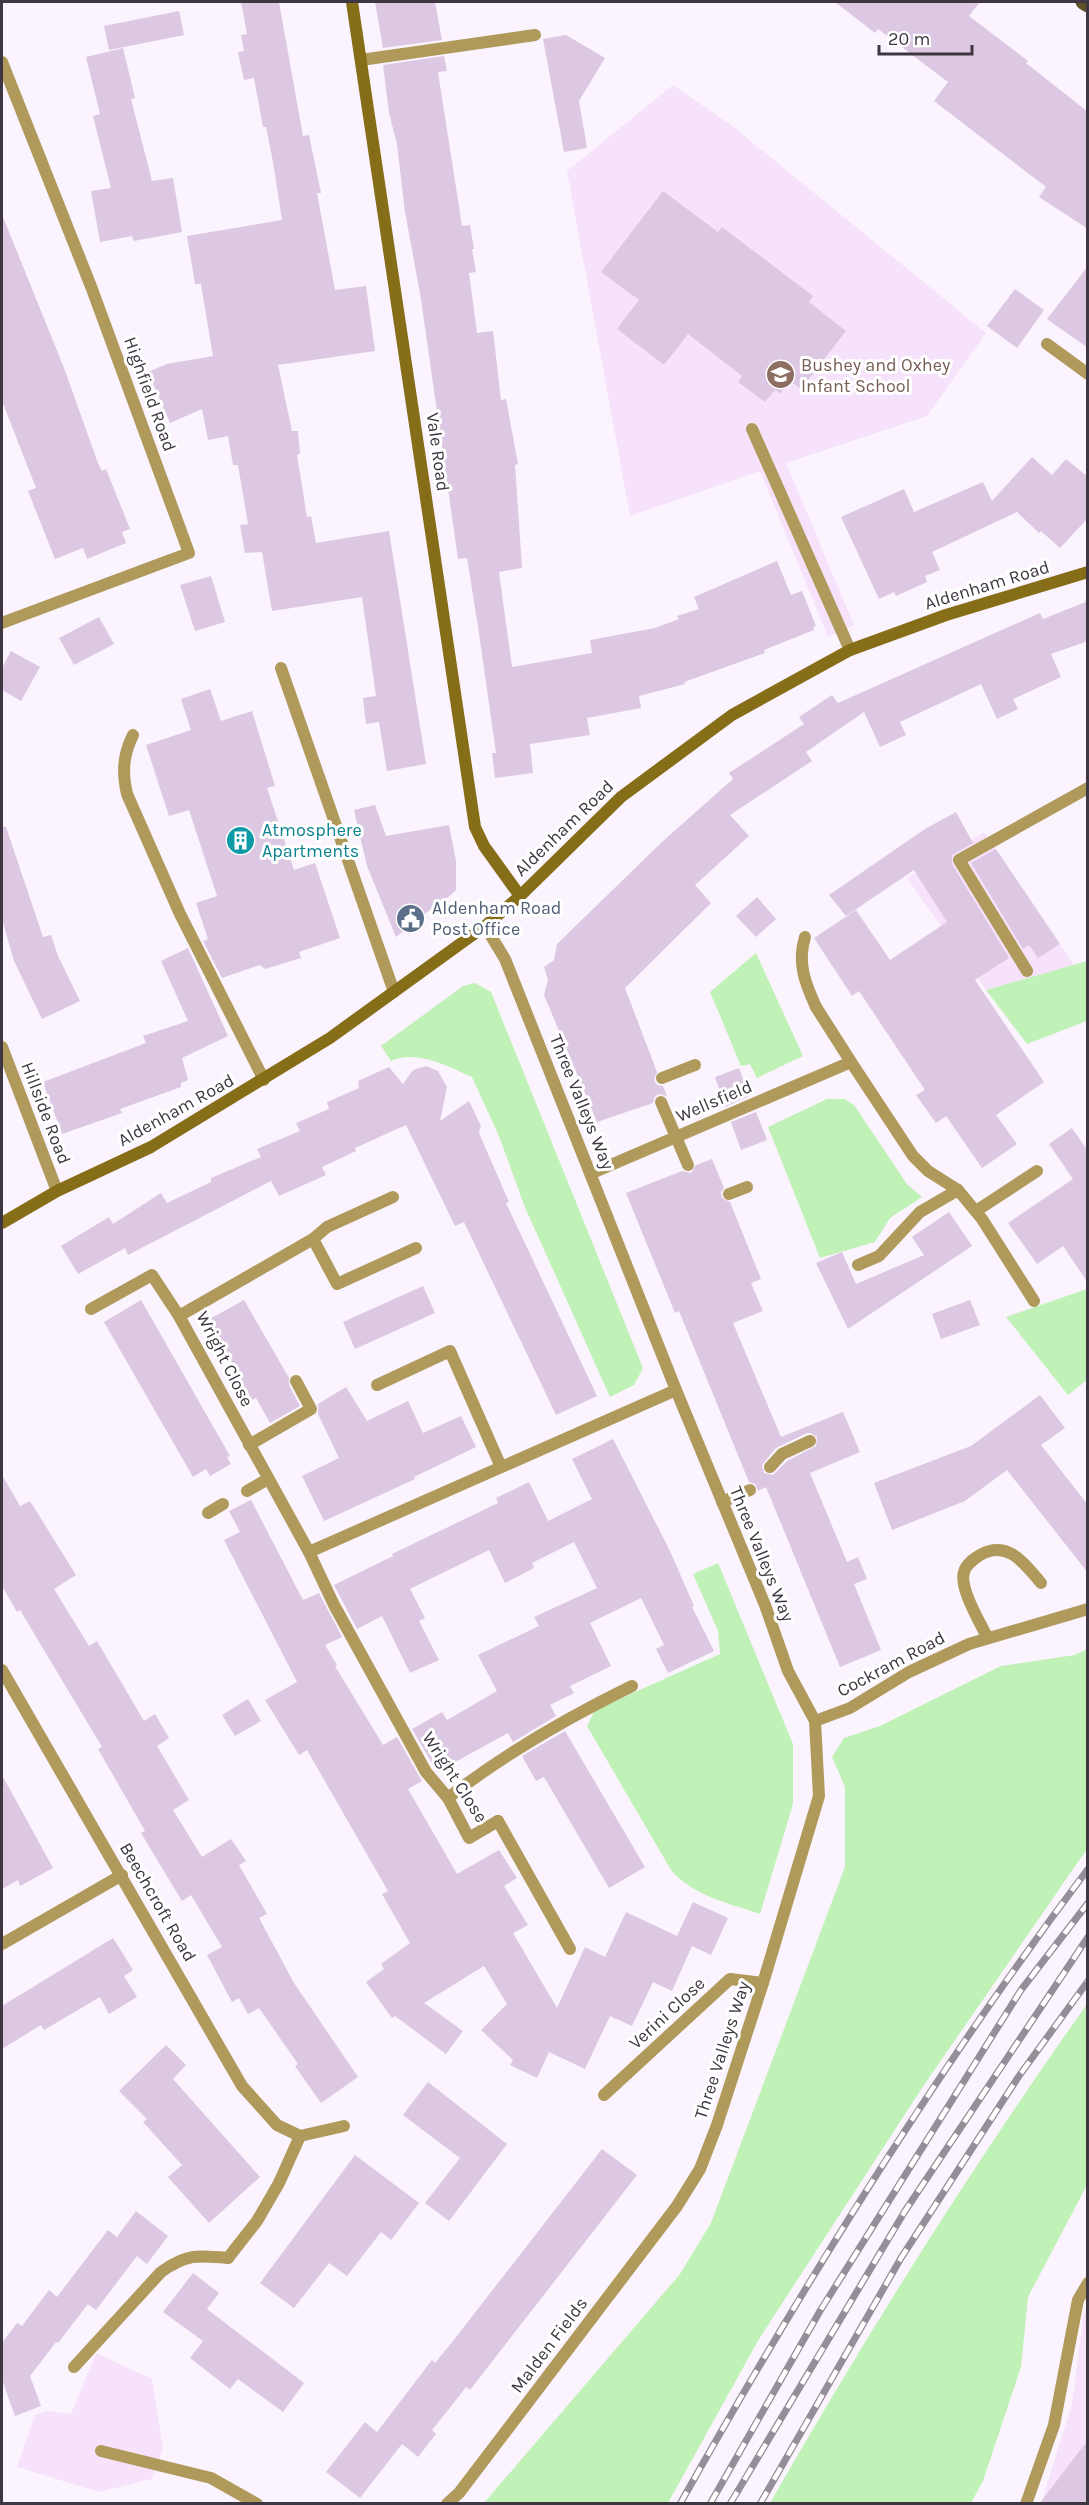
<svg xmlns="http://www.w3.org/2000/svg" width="1089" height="2505" viewBox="0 0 1089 2505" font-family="Karla,sans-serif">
<rect width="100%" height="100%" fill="#fbf3fd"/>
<g fill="#f7e2fc">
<polygon points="673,85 731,125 986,333 927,416 786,463 854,625 828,637 760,471 630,516 567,171"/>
<polygon points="984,832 1074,965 986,990 907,878"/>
<polygon points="1087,2307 1087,2503 1041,2504 1072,2404 1084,2312"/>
<polygon points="96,2353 152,2379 163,2449 152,2479 99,2492 17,2467 35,2415 48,2411 71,2414"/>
</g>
<g fill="#c0f2b8">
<polygon points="756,953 803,1056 757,1078 750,1064 741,1066 710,992"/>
<polygon points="1087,961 1087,1021 1027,1044 986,990"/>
<path d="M 475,983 L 491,992 L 643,1368 L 634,1385 L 610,1397 L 524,1205 L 499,1136 L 472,1077 C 448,1066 416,1049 391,1061 L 381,1046 L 463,986 Z"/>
<polygon points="827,1099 845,1099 854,1105 907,1184 922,1197 890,1218 875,1242 820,1258 768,1127"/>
<polygon points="1087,1289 1087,1380 1068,1395 1006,1317"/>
<path d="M 718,1563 L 793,1744 L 793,1804 L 760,1914 C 729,1903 693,1896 671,1870 L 587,1726 L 595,1710 L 720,1654 L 718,1631 L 693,1574 Z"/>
<polygon points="1087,1649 1087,1849 922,2088 759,2339 668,2503 484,2503 680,2274 711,2223 845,1867 845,1787 832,1757 844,1738 880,1726 1001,1666 1075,1655"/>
<path d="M 1087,2004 L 1087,2185 L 1028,2297 L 1021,2367 L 983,2481 L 971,2503 L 770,2503 C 868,2332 973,2165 1087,2004 Z"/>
</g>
<g fill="#dcc8e2" fill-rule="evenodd">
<polygon points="241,2 279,2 303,136 309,135 321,193 317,193 335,290 366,286 375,351 278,365 292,431 298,431 300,454 297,455 307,517 311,516 316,543 389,531 426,764 387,771 379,722 366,724 363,698 376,696 362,597 272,611 262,552 245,553 240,525 248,524 238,465 233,465 228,436 208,440 202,409 170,423 148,372 167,364 213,356 201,284 195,284 187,236 282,220 273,162 266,127 263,127 254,78 244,80 238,52 244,51 241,35 247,34"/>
<polygon points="375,2 435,2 442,40 383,48"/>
<polygon points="835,2 980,2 969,16 1028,61 1026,63 1088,112 1088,229 1039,197 1046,187 934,101 948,82 878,29 875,33"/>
<polygon points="179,11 184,35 109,50 104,26"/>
<polygon points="566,35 605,58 579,101 587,148 564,152 543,39"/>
<polygon points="123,48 135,98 131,99 152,181 173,178 182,232 134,241 132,236 100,242 91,191 111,188 93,116 100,114 86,57"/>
<polygon points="444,56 447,71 438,72 462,226 470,225 474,249 472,249 476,272 469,273 477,333 493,331 501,400 506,399 518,464 515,465 522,568 499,572 512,667 592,653 590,640 655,628 679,619 677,616 699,609 694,597 777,561 791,595 802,591 816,626 813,627 814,630 764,650 765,653 684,682 685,684 639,696 641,708 587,718 590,735 530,744 533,773 495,778 492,753 496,753 479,633 467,558 458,559 421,299 405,212 397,144 389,113 383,65"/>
<polygon points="663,191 718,232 722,227 813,296 809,302 846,331 801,389 790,381 780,394 775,390 765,402 738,382 742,376 688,334 664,365 617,329 639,300 601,272"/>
<polygon points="3,217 64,368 98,463 102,471 106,469 130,529 122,532 126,543 87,559 83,548 55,559 28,491 36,488 2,401"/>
<polygon points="1088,266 1088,348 1047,319"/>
<polygon points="1015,289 1044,310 1017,348 987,326"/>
<polygon points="1032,457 1052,475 1066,459 1088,477 1088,518 1060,548 1041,531 1039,533 1017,512 932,552 940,570 925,576 927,582 896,596 894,592 879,599 841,517 904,489 914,512 983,482 992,501"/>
<polygon points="211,576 225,622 195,631 180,585"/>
<polygon points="1088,601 1088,641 1051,654 1061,677 1013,699 1018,709 997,719 981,684 900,722 906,735 880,747 864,712 806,752 812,761 730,815 749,836 695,885 711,903 625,988 657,1072 654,1080 657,1085 663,1086 667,1096 658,1094 654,1098 653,1103 597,1122 544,995 548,980 544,967 554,960 557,944 663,841 733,779 729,773 804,724 799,717 832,695 838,703 1040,613 1043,619"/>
<polygon points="99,617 114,644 74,665 59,638"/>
<polygon points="11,651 40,667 21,701 2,690 2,668"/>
<polygon points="210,689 221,721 252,711 275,786 267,788 294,870 315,863 340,938 299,952 301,958 265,969 260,965 222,978 203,941 208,939 196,903 217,896 189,810 169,816 146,745 191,730 181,699"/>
<polygon points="375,805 386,836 449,825 456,861 456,890 435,909 435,906 396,937 367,866 354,810"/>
<polygon points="956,812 973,843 952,855 952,864 1009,958 975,980 1044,1082 996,1115 1017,1144 982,1168 946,1116 936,1123 916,1095 925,1090 859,991 852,996 814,938 856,910 890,960 947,922 914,870 846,916 829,895 925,829"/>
<polygon points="2,827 6,827 43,937 51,935 58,956 80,1001 42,1019 14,961 2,919"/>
<polygon points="996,849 1060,944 1038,958 1029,945 1023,949 971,863"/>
<polygon points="757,897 776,919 756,937 736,916"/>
<polygon points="188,948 228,1036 182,1058 188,1080 181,1083 181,1087 120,1109 122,1113 62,1134 43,1082 146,1043 143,1036 188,1021 161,961"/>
<polygon points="426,1066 438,1071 447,1087 440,1121 469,1101 481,1126 479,1133 509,1202 506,1203 597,1396 556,1415 464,1222 455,1226 406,1125 355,1148 356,1151 322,1167 326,1175 279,1196 271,1181 128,1255 125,1248 78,1274 61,1246 109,1217 113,1224 161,1193 167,1203 211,1182 211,1178 261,1157 257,1149 300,1131 296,1123 329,1109 327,1102 359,1088 358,1081 389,1067 403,1084 413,1070"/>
<polygon points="739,1068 750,1096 725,1107 715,1077"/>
<polygon points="756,1112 767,1140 741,1150 731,1122"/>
<polygon points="1072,1128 1088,1151 1088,1283 1063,1246 1037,1264 1008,1223 1073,1179 1049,1144"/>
<path d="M 712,1159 L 724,1188 L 721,1192 L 722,1198 L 730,1202 L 761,1279 L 751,1283 L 763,1311 L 733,1323 L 781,1437 L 843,1412 L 860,1452 L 810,1473 L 847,1562 L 858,1557 L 867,1579 L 854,1584 L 881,1650 L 840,1667 L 766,1487 L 758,1491 L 755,1484 L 749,1482 L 679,1311 L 675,1313 L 626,1193 L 682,1171 L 691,1173 L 696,1165 ZM 807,1433 L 811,1433 L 817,1437 L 816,1446 L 787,1461 L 773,1475 L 764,1473 L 762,1465 L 776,1448 Z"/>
<polygon points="949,1212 972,1246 848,1329 816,1263 842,1252 856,1284 924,1255 912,1237"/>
<polygon points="423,1286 435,1313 355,1349 343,1322"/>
<polygon points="141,1300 230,1456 227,1457 231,1464 210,1476 206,1469 193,1477 104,1322"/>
<polygon points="244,1300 289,1378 289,1385 300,1406 270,1423 256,1398 252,1400 208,1320"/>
<polygon points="970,1300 980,1325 941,1339 932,1314"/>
<polygon points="346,1387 367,1421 408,1401 423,1433 461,1416 476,1447 414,1477 415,1479 324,1521 302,1476 339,1458 318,1414 318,1404"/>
<polygon points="1040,1395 1065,1428 1041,1445 1088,1505 1088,1573 1007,1470 965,1501 892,1530 874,1483 971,1446"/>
<polygon points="613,1439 670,1551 694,1606 692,1607 714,1651 668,1673 656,1649 664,1645 641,1598 590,1623 611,1666 570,1686 574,1693 550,1705 556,1716 513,1742 508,1733 437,1772 412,1729 442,1712 447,1720 497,1691 478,1655 539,1626 534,1617 597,1588 574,1542 532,1563 534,1568 505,1583 489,1550 410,1589 425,1618 419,1621 439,1660 410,1673 382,1616 357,1629 334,1585 393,1556 392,1554 498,1503 496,1498 529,1482 548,1521 592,1499 572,1459"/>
<polygon points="2,1475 20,1506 30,1501 76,1575 54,1589 89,1646 97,1641 144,1721 155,1714 169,1738 157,1746 189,1800 173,1810 202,1857 231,1839 246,1861 239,1865 267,1914 259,1918 294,1983 358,2077 321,2103 295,2066 298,2064 259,2008 248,2014 239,1998 232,2002 207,1955 222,1947 191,1895 182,1901 141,1833 145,1831 98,1749 102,1747 20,1610 17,1612 2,1586"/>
<polygon points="251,1500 303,1600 319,1593 342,1637 325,1645 337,1665 335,1666 383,1745 397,1737 422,1781 408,1789 457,1874 499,1850 517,1878 504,1886 528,1925 513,1933 557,2008 585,1947 605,1957 626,1912 677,1936 693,1902 728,1918 711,1955 692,1946 672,1991 653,1982 632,2026 610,2016 585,2069 549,2052 537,2078 510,2065 513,2060 481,2030 507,2004 484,1966 424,2003 463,2031 446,2054 395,2016 392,2018 366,1982 384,1969 381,1964 410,1943 382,1894 388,1891 307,1750 299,1755 265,1700 297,1682 224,1540 240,1532 229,1511"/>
<polygon points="248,1699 261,1721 235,1736 222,1715"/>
<polygon points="565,1731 645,1867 609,1888 544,1777 536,1781 522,1756"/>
<polygon points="2,1775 53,1868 20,1886 18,1880 2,1889"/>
<polygon points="113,1938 133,1970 124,1976 137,1997 109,2014 100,1997 44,2030 41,2025 2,2049 2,2006"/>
<polygon points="166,2045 186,2065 173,2079 260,2177 209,2223 168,2177 182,2165 143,2122 147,2119 119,2091"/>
<polygon points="428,2082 507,2144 449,2221 425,2203 460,2158 403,2115"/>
<polygon points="602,2149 637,2175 470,2390 466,2387 449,2409 432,2430 436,2434 418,2457 402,2444 360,2498 326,2472 365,2422 377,2432 432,2360 435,2363 453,2341"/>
<polygon points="355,2155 419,2203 391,2240 381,2232 347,2276 329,2263 294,2308 260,2283"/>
<polygon points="136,2211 168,2236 147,2264 137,2256 96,2310 88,2304 58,2343 56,2342 30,2376 41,2406 15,2416 2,2380 2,2343 17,2323 22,2326 49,2290 57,2297 108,2230 117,2237"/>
<polygon points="193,2273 219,2293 207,2309 304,2383 283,2412 238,2379 230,2389 190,2358 203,2341 163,2312"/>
<polygon points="1088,2440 1088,2504 1039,2504"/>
</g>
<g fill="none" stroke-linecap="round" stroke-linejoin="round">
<g stroke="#af9a5c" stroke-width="12">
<polyline points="361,60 535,35"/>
<polyline points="1047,344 1088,374"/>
<polyline points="752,429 850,650"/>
<polyline points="281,668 394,992"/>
<path d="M 133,735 C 123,755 122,772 127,794 L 180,914 L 264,1080"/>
<path d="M 805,937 C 797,963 805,983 816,1007"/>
<polyline points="1027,971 959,860 1088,788"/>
<polyline points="662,1078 695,1065"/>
<polyline points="661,1102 688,1165"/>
<polyline points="729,1194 747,1187"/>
<polyline points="393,1197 327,1227 313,1239 337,1284 416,1248"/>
<polyline points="976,1211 1037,1171"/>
<polyline points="858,1265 879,1256 920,1212 958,1190 982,1219 1034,1301"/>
<polyline points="91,1309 152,1275 179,1316"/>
<polyline points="377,1385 450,1351 501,1467"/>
<polyline points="249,1445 311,1409 296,1381"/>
<polyline points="770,1467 782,1454 810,1441"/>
<polyline points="247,1491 268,1479"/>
<polyline points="722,1502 750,1490"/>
<polyline points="208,1513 223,1504"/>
<path d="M 987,1637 C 980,1622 959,1588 964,1572 C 966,1564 974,1559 980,1555 C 1008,1539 1025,1564 1041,1583"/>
<path d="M 448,1798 C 505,1753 567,1718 632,1686"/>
<polyline points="498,1821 570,1949"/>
<polyline points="604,2095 730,1979 763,1983"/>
<path d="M 74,2367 L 161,2272 C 186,2254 197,2255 228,2258"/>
<polyline points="101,2451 211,2478 257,2504"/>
</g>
<g stroke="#af9a5c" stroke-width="12">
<polyline points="2,62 92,289 189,553 2,623"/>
<polyline points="816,1007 851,1062"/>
<polyline points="2,1047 57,1191"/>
<polyline points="592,1173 851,1062 913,1156 928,1171 958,1190"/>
<polyline points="313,1239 179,1316 309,1552 334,1605 426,1772 448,1798 469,1838 498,1821"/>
<polyline points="309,1552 676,1390"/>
<polyline points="2,1670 242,2086 277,2125 300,2136"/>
<polyline points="815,1721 850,1708 909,1672 969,1644 1088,1609"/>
<polyline points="2,1944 122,1875"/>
<polyline points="228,2258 257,2221 279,2183 300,2136 344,2126"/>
<polyline points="447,2504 459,2493 677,2206 700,2169 717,2125 763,1983 819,1796 815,1721 788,1671 765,1605 676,1390 505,959 485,926"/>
<polyline points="1026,2504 1054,2425 1078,2300 1088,2283"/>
</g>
<g stroke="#866d18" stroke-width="12">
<polyline points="352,2 475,827 484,846 520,896"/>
<polyline points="2,1223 57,1191 151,1147 330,1038 485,926 520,896 621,797 732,715 850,650 946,615 1088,572"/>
</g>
<polyline stroke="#5f5025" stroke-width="15" points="1083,2 1088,5"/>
<defs>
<g id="rail">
<path d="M 680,2504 C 803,2285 937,2069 1088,1869"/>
<polyline points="710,2504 820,2311 1021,1990 1088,1903"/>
<polyline points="730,2504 905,2211 1088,1937"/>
<polyline points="760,2504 901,2258 1019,2076 1088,1981"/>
</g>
</defs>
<use href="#rail" stroke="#958d97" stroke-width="7"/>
<use href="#rail" stroke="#fff" stroke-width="4.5" stroke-dasharray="14" stroke-linecap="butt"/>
</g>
<defs>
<symbol id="school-disc" viewBox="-11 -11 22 22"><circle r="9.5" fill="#8d6e63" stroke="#fff"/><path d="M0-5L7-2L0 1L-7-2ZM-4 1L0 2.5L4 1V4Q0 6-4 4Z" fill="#fff"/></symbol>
<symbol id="building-disc" viewBox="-11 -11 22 22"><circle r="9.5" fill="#0f9aa8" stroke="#fff"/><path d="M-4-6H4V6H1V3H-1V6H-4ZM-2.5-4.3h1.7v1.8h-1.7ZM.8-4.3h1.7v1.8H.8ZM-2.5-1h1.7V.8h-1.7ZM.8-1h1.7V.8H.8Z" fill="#fff"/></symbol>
<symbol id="civic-disc" viewBox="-11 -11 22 22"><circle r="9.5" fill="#5c6f8a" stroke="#fff"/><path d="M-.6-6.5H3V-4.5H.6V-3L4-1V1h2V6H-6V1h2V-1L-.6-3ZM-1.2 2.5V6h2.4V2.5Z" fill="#fff"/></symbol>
</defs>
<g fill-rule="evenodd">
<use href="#school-disc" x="764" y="358" width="33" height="33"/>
<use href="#building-disc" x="224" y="824" width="33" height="33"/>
<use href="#civic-disc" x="394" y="902" width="33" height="33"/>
</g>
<g text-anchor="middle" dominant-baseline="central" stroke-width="6" stroke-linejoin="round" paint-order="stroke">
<g font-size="18" fill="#785e54" stroke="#fff" text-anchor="start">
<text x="801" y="365">Bushey and Oxhey<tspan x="801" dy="21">Infant School</tspan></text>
</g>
<g font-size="18" fill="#3e3640" stroke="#fff">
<text transform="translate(150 394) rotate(70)">Highfield Road</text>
<text transform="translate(438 452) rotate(82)">Vale Road</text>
<text transform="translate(987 585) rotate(-17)">Aldenham Road</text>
<text transform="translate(564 828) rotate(-44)">Aldenham Road</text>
<text transform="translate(714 1101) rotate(-23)">Wellsfield</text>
<text transform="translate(582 1102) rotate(68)">Three Valleys Way</text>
<text transform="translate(176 1110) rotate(-29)">Aldenham Road</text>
<text transform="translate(46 1113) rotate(69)">Hillside Road</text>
<text transform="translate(225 1359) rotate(63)">Wright Close</text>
<text transform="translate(762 1554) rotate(68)">Three Valleys Way</text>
<text transform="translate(891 1664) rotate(-28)">Cockram Road</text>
<text transform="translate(455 1777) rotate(57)">Wright Close</text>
<text transform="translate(158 1902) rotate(60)">Beechcroft Road</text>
<text transform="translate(667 2013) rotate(-43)">Verini Close</text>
<text transform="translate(722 2050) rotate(-72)">Three Valleys Way</text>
<text transform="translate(549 2345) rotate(-53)">Malden Fields</text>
</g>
<g font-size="18" fill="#0d838f" stroke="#fff" text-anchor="start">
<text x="262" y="830">Atmosphere<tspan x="262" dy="21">Apartments</tspan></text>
</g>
<g font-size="18" fill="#4e5e75" stroke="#fff" text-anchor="start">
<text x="432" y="908">Aldenham Road<tspan x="432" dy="21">Post Office</tspan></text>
</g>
</g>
<rect width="1089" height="2505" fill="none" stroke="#3e3640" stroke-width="6"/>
<path d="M879 45v9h93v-9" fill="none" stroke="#3e3640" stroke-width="3"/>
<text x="888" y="45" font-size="18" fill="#3e3640" stroke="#ffffff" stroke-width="4.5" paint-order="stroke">20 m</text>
</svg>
